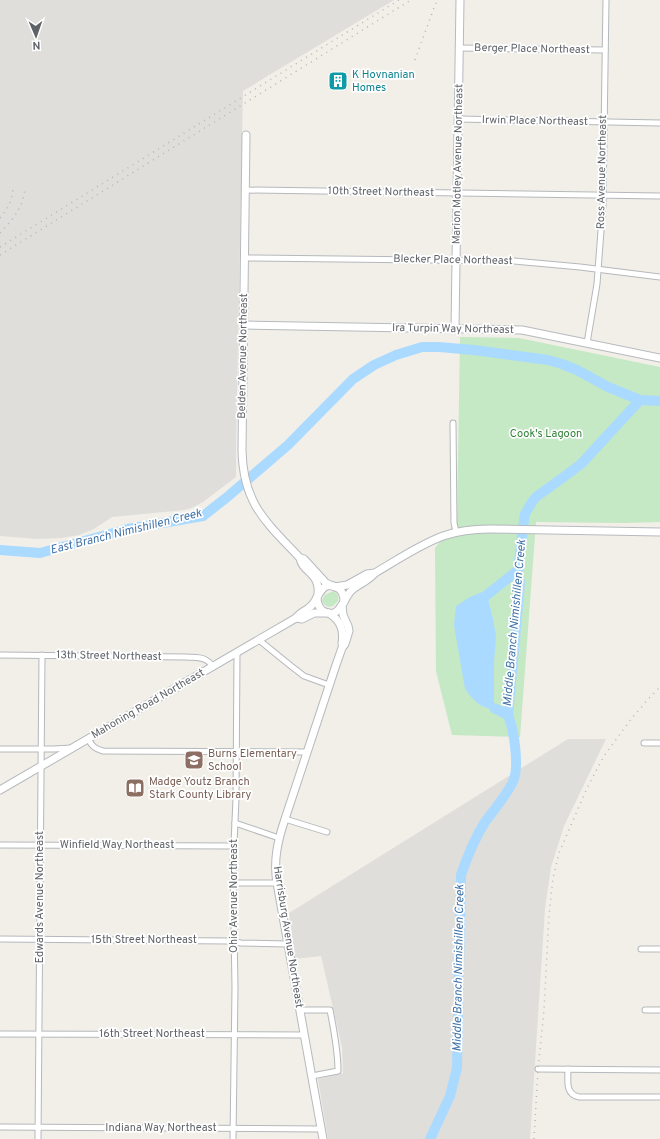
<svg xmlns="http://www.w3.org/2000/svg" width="660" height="1139" viewBox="0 0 660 1139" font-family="Overpass,sans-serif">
<rect width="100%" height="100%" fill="#f1efe8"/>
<g fill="#e0deda">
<polygon points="0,0 394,0 243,91 236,447 236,477 203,502 194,507 185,510 112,517 94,529 79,535 61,538 37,539 0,536"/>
<polygon points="568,739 606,739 564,826 551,867 545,909 530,1139 328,1139 318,1079 343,1073 342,1047 321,956 295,959 289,913"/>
</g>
<g fill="#c5e8c5">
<polygon points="460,337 519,338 660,367 660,522 622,523 536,522 520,737 452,735 436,671 435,548 457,521"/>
<path d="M 331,592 C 337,591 339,596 338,601 L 333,606 L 328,607 L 324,604 L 322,600 L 325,595 Z"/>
</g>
<polygon fill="#aadaff" points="485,591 487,595 493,619 496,636 494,663 494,708 487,708 480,705 472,698 465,689 454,625 456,606 470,597"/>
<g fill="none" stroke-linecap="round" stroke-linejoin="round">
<g stroke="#aadaff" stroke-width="10">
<polyline points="0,550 40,553 128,529 203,516 226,498 288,445 353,379 374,365 396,355 422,347 439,347 474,350 548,360 562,364 577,370 608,387 640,400 660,401"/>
<polyline points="487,595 518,570"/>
<polyline points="494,708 508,715"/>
<path d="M 430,1139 L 450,1096 L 457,1068 L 461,875 C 467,857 475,838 485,822 C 493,811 510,791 514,779 C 519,764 514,730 508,715 L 520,583 L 518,570 L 524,520 L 525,514 L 532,502 L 536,497 L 565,476 L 581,464 L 640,400"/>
</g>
<defs>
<g id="street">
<polyline points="459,48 605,50"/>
<polyline points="458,119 660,123"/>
<polyline points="246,190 660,196"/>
<polyline points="245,258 514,261 580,267 660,277"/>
<polyline points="587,343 597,284 603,204 606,0"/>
<polyline points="453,423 454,523 456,532"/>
<polyline points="259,640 291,666 304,676 329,685"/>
<path d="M 0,655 L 186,657 C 198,658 206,656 213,667"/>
<path d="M 88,739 C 92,746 95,749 103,751 L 307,752"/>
<polyline points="644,743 660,743"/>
<polyline points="0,749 54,749 71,748"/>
<polyline points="285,819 327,832"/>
<polyline points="235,823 279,838"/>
<polyline points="0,845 234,846"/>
<polyline points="233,883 277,883"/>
<polyline points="0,939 228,941 241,943 287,944"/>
<polyline points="641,949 660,949"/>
<path d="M 300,1010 L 330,1010 C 334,1031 338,1050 338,1071 L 312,1076"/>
<polyline points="645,1010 660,1010"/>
<polyline points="0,1034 304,1035"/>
<polyline points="538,1069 660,1070"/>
<path d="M 568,1069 C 568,1081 565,1094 579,1097 L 660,1097"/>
<polyline points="0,1127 321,1129"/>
<polyline points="38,1139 42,655"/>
<polyline points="233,1139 235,988 233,866 236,799 237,653"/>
</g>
<g id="secondary">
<path d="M 246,135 L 242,450 C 243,504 266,522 300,558 L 304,559 L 326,583 L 332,586"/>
<polyline points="244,325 522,330 660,358"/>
<polyline points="455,328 460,0"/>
<path d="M 300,558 C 302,572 320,573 318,593"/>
<polyline points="335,587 347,585 367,574 375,573"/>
<path d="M 317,597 C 317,602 318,607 323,611 C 340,621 343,598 352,590 C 360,583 367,582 375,573 C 397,560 419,545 443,536 C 458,531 473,529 489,529 L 660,532"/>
<path d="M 329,613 C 341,621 344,630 342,644"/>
<polyline points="296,618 302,619 314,613 327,613"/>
<path d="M 0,790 L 296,618 C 300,612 306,611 311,606 C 319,599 321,578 338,588 C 343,591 344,596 344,602"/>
<path d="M 323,1139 L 277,883 C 273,860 278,840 285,819 L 336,665 L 342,648 L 345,644 L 349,631 L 348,626 L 343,615 L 342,605"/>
</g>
</defs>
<use href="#street" stroke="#b5b8bc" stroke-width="7"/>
<use href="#secondary" stroke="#b6babf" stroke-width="9"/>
<use href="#street" stroke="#fff" stroke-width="5"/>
<use href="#secondary" stroke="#fff" stroke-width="7"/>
<g stroke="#b6b7b8" stroke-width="1.5" stroke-dasharray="1 5" stroke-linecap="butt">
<polyline points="415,60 435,5 438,0"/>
<path d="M 0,218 C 8,208 12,201 13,188"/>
<path d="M 0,233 C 14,218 23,208 25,188"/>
<polyline points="0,247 399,0"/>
<polyline points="0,255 411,0"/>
<polyline points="534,1139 538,1069 544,1010 549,915 553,878 559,853 587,788 604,756 631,719 651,696 660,687"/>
</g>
</g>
<defs>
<symbol id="building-square" viewBox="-11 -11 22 22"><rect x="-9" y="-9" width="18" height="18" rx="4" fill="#0f9aa8" stroke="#fff"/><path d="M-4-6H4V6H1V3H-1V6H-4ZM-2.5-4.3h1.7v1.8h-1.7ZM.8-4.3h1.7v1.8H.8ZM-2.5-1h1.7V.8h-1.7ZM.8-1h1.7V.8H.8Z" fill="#fff"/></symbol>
<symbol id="school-square" viewBox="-11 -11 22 22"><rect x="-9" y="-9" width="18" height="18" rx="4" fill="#8d6e63" stroke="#fff"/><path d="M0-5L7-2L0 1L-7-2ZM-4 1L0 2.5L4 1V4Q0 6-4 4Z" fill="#fff"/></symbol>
<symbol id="library-square" viewBox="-11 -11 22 22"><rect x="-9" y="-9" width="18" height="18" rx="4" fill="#8d6e63" stroke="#fff"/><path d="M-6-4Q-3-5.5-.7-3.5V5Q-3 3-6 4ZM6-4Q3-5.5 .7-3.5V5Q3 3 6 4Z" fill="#fff"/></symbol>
</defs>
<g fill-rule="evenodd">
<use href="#building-square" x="327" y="70" width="22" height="22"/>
<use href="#school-square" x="183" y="749" width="22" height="22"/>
<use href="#library-square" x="124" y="777" width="22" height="22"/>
</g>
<g text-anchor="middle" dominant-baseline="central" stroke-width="3.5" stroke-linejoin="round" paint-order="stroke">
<g font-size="11" fill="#5f6368" stroke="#fff">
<text transform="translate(532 49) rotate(1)">Berger Place Northeast</text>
<text transform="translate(535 121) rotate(1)">Irwin Place Northeast</text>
<text transform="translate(458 164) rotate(-89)">Marion Motley Avenue Northeast</text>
<text transform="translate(602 172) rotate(-89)">Ross Avenue Northeast</text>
<text transform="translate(381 192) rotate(1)">10th Street Northeast</text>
<text transform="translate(453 260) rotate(1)">Blecker Place Northeast</text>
<text transform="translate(453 329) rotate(1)">Ira Turpin Way Northeast</text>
<text transform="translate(243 356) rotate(-89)">Belden Avenue Northeast</text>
<text transform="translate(109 656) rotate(1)">13th Street Northeast</text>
<text transform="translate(148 704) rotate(-30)">Mahoning Road Northeast</text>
<text x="117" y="845">Winfield Way Northeast</text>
<text transform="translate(234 896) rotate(-90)">Ohio Avenue Northeast</text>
<text transform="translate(40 897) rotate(-90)">Edwards Avenue Northeast</text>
<text transform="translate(288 937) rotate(81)">Harrisburg Avenue Northeast</text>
<text x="144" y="940">15th Street Northeast</text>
<text x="152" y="1034">16th Street Northeast</text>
<text x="161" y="1128">Indiana Way Northeast</text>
</g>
<g font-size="11" fill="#0d838f" stroke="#fff" text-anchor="start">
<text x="352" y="75">K Hovnanian<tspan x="352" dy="13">Homes</tspan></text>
</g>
<g font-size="11" fill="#348238" stroke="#fff">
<text x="546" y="434">Cook's Lagoon</text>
</g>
<g font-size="11" fill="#785e54" stroke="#fff" text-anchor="start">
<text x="208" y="754">Burns Elementary<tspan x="208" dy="13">School</tspan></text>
<text x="149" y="782">Madge Youtz Branch<tspan x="149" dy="13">Stark County Library</tspan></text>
</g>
<g font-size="12" font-style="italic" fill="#4174aa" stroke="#fff">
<text transform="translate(126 532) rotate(-14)">East Branch Nimishillen Creek</text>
<text transform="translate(515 623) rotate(-85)">Middle Branch Nimishillen Creek</text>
<text transform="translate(459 968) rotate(-89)">Middle Branch Nimishillen Creek</text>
</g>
</g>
<g transform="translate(36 36) rotate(178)" stroke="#ffffff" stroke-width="3" paint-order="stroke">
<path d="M0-3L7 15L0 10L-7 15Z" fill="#5f6368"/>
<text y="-6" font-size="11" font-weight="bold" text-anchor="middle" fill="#5f6368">N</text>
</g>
</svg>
